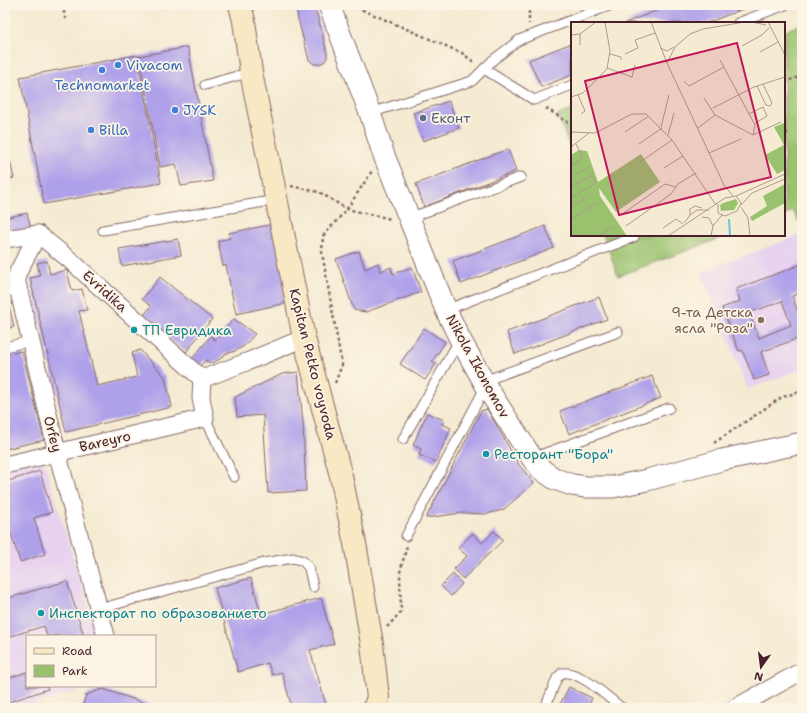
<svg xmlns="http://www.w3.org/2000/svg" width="807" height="713" viewBox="0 0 807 713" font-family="'Shantell Sans',sans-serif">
<rect width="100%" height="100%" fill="#fcf5e5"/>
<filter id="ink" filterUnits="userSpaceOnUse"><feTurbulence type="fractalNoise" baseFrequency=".025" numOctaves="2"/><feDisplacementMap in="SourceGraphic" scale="8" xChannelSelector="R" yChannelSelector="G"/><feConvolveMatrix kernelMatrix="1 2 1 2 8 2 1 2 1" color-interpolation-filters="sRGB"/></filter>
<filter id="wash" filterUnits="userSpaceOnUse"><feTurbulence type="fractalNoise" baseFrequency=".012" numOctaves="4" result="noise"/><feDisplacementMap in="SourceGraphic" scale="16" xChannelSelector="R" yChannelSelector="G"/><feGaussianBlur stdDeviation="0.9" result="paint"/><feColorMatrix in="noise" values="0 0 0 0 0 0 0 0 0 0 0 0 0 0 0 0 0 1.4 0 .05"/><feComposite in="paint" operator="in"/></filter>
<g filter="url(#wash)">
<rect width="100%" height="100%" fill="#f4ebd2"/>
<g fill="#e7d2ef">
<polygon points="802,234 802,369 748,389 701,272"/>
<polygon points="43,457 97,636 27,636 27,686 94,686 20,708 5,708 5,468"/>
</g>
<g fill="#9ac26e" stroke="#72704c">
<polygon points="802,24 802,221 799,222 793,211 784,215 784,31"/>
<polygon points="572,110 572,154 558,115"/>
<polygon points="603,235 729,235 618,276"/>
</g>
<g id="blocks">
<g fill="#afa0ea" fill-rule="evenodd">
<polygon points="671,5 753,5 707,23 625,23"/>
<polygon points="309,6 314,8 317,14 327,53 327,58 324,62 319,64 314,64 309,60 298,19 297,12 302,7"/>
<polygon points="572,43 572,75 541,87 529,60"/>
<polygon points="188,47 213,181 181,186 176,164 160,167 139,56"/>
<polygon points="137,55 161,183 44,204 20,77"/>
<polygon points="449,101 459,128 423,141 413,113"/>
<polygon points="5,140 14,178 5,180"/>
<polygon points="508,149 516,171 424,207 416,184"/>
<polygon points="27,213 31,228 5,234 5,218"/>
<polygon points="274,224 291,302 236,314 226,265 223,266 218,241 230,238 229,233"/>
<polygon points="545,226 554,248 461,284 453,261"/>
<polygon points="178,239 181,255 122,266 119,249"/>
<polygon points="359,251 365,269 378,263 381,271 391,267 393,274 412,267 421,292 366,312 354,310 336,259"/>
<polygon points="47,261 50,274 67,270 72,291 82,289 87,310 79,311 97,386 137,377 132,353 140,350 165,377 172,407 66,432 30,278 40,276 37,263"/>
<path d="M 802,264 L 802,292 L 792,296 L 802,323 L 802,337 L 761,352 L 769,375 L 754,380 L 742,350 L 739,351 L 722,308 L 740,301 L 736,289 ZM 782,301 L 791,325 L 759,338 L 749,313 Z"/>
<polygon points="160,277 212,319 186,352 142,318 151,306 142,299"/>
<polygon points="5,294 6,294 14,327 5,329"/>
<polygon points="599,297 607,319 515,354 507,332"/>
<polygon points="234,319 255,334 244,346 235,351 225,354 220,359 214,362 210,363 206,360 199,367 191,360 211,336 215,340"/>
<polygon points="424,328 445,342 432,362 436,364 425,380 400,364"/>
<polygon points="22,351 44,440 5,449 5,355"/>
<polygon points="298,372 303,423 306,491 268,493 263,415 237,417 235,397 282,374"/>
<polygon points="652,376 661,398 569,434 560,411"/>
<polygon points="487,409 519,465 534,483 503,510 486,514 462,513 426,518 481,411"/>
<polygon points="427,413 444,420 442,424 451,428 436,462 419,455 421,449 413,445"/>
<polygon points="40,471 52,512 34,518 45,554 20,562 8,524 5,525 5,482"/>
<polygon points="494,531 503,540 463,579 454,569 467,556 458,548 473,533 482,543"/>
<polygon points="453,574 462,584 451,596 441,586"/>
<polygon points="251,578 261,614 321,598 334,644 310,650 327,708 292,708 282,672 272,675 268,663 238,672 215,588"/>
<polygon points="67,581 84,636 47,636 44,626 5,638 5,599"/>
<polygon points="27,672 27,686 47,686 48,689 9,702 5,690 5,679"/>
<polygon points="569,687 592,698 588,708 558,708"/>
<polygon points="103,689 160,708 82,708 86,695"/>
</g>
</g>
</g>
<g filter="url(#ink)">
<use href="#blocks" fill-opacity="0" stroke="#866665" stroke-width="1"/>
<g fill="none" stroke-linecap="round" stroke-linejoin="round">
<defs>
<g id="service">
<polyline points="738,23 785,5"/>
<polyline points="484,69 534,100 572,85"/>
<polyline points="205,85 251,72"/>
<polyline points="370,113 472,81 493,60 519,40 611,5"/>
<polyline points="409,218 521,177"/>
<polyline points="103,230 276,200"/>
<polyline points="5,292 19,289"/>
<polyline points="446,310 634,237"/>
<polyline points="5,347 31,341"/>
<polyline points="484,381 618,332"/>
<polyline points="205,418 234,477"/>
<polyline points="403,439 460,339"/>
<polyline points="532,458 669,408"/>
<polyline points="406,536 486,386"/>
<polyline points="99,609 264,563 293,558 303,561 309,568 313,587"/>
<path d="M 545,708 L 557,678 L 562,673 C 580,670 608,698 622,708"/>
</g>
<g id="minor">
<polyline points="38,234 18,272 16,279 57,452 106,636"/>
<polyline points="5,239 38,234 70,260 202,379 249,361 304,338"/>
<polyline points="5,465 205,418 201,398 202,379"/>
<polyline points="735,708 802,671"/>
</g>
<polyline id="tertiary" points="329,5 370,113 383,153 446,310 460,339 489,391 532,458 542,470 555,479 572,485 586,487 613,487 647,480 722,460 802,443"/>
<polyline id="secondary" points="240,5 244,21 251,72 304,338 341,476 356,549 372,644 378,698 374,708"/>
</defs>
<use href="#service" stroke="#866665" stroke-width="11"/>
<use href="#minor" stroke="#866665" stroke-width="19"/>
<use href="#tertiary" stroke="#866665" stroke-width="23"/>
<use href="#secondary" stroke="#866665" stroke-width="24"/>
<g stroke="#866665" stroke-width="2.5" stroke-dasharray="3 3" stroke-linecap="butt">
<polyline points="62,5 66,19"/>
<polyline points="351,5 462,53 475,63"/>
<polyline points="529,5 529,24"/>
<polyline points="784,82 802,76"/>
<polyline points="546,108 572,125"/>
<polyline points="784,126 788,136 784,137"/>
<polyline points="291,186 319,192 347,209 391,219"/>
<polyline points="335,383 342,365 322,253 323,236 347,209 372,171"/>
<polyline points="714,443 782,397 802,391"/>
<polyline points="387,627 401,612 400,572 407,546"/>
</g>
<use href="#service" stroke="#fff" stroke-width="9"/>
<use href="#minor" stroke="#fff" stroke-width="17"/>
<use href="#tertiary" stroke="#fff" stroke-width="21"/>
<use href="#secondary" stroke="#f8e8c3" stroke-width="22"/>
</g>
</g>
<g fill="#3f7fe0" stroke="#fcf5e5" stroke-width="1.5">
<circle cx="118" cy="65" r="4"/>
<circle cx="102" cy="70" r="4"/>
<circle cx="175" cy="110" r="4"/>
<circle cx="91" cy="130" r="4"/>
</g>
<circle fill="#5c6f8a" stroke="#fcf5e5" stroke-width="1.5" cx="423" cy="118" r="4"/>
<circle fill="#8d6e63" stroke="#fcf5e5" stroke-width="1.5" cx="761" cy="320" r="4"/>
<g fill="#0f9aa8" stroke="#fcf5e5" stroke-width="1.5">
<circle cx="134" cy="330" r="4"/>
<circle cx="486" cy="454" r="4"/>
<circle cx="41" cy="613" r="4"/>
</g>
<g text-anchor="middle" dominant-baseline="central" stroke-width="3.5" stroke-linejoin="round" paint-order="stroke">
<g font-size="14" fill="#366cbe" stroke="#fcf5e5" text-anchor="start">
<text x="126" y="65">Vivacom</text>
<text x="102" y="85" text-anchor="middle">Technomarket</text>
<text x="183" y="110">JYSK</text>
<text x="99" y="130">Billa</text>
</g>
<g font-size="14" fill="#4e5e75" stroke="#fcf5e5" text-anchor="start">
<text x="431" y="118">Еконт</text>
</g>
<g font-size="14" fill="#4a1f2b" stroke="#fcf5e5">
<text transform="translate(105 291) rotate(42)">Evridika</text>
<text transform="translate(313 364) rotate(76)">Kapitan Petko voyvoda</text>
<text transform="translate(478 366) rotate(61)">Nikola Ikonomov</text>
<text transform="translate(53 434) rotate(76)">Orfey</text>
<text transform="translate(105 441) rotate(-13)">Bareyro</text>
</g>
<g font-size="14" fill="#785e54" stroke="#fcf5e5" text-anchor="end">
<text x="753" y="312">9-та Детска<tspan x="753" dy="16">ясла "Роза"</tspan></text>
</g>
<g font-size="14" fill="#0d838f" stroke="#fcf5e5" text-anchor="start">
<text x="142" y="330">ТП Евридика</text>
<text x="494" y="454">Ресторант "Бора"</text>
<text x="49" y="613">Инспекторат по образованието</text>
</g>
</g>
<g transform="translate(571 22)">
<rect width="214" height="214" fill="#f4ebd2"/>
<path d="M 213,101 L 214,148 L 206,152 L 194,133 L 213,123 L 203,105 ZM 8,128 L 16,129 L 27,160 L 70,132 L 89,160 L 45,190 L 28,166 L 29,174 L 56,214 L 0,214 L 0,133 ZM 214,162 L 214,181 L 181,199 L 179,195 L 196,184 L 192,174 ZM 165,177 L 167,181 L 163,188 L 150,189 L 149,183 L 152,181 Z" fill="#9ac26e"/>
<path fill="none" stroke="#68c3e6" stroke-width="2" d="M 158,197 L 159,214"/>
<path fill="none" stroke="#b0998f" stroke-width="1" d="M 80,0 L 96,41M 181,0 L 195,3M 197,0 L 214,33M 9,12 L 25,0M 0,13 L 9,12 L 9,23M 171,24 L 191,13 L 198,6M 89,26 L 96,29 L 103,25M 189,30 L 207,20M 39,32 L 50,35 L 50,38M 54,32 L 67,26 L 64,18 L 84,11M 149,38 L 184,103 L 182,113M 36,46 L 61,55 L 64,43M 113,59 L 118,64 L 153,45M 186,64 L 195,83 L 199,84 L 201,81 L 192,62M 7,73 L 14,89 L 10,92M 0,75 L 12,71 L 36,47 L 39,29 L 34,0M 133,76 L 144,93M 142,86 L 183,65 L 214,55M 178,92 L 192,85 L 196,94 L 183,102M 90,105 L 98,73M 127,106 L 144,93 L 182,113 L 210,100M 0,110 L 24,111 L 61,92 L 75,92 L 101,118 L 145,183M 54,110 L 78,94M 97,113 L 103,91M 68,122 L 91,106M 0,125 L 18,111M 138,131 L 170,117M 69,140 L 101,118M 0,144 L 12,136 L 5,122M 93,146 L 112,134M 0,156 L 19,144M 0,164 L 19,154 L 24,158 L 23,162 L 0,176M 162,174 L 153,163 L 96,41 L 104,25 L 119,12 L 132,7 L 174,0M 165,174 L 214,152M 170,183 L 181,171 L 214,157M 0,185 L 16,175M 170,185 L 177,196 L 179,214M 50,193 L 94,162 L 105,165M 119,193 L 119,187 L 124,184 L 131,186M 131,195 L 138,196 L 142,204M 0,197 L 26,181M 113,201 L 119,193 L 126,188 L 138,188M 55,204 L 100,172 L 107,162 L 125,151M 92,206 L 105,197 L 112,202M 28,214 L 42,204M 97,214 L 154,176 L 165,174 L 170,181 L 166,189 L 154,194 L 147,191 L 147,182M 140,214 L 142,204 L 151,193"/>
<path fill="#c2185b" fill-opacity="0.15" stroke="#c2185b" stroke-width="2" d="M 166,21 L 200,155 L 48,193 L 14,59 Z"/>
<rect width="214" height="214" fill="none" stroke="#4a1f2b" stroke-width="2"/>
</g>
<rect width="807" height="713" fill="none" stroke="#fcf5e5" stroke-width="20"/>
<rect x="26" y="635" width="130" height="52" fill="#fcf5e5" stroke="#b59f9b"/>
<rect x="34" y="648" width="20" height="6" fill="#f8e8c3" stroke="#b59f9b"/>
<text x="62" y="655" font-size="12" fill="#4a1f2b">Road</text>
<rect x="34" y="665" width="20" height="12" fill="#9ac26e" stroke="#b59f9b"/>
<text x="62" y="675" font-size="12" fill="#4a1f2b">Park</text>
<g transform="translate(761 667) rotate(194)" stroke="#fcf5e5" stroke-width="3" paint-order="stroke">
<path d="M0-3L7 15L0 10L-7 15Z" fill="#4a1f2b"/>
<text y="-6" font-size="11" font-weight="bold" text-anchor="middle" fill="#4a1f2b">N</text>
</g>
</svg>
